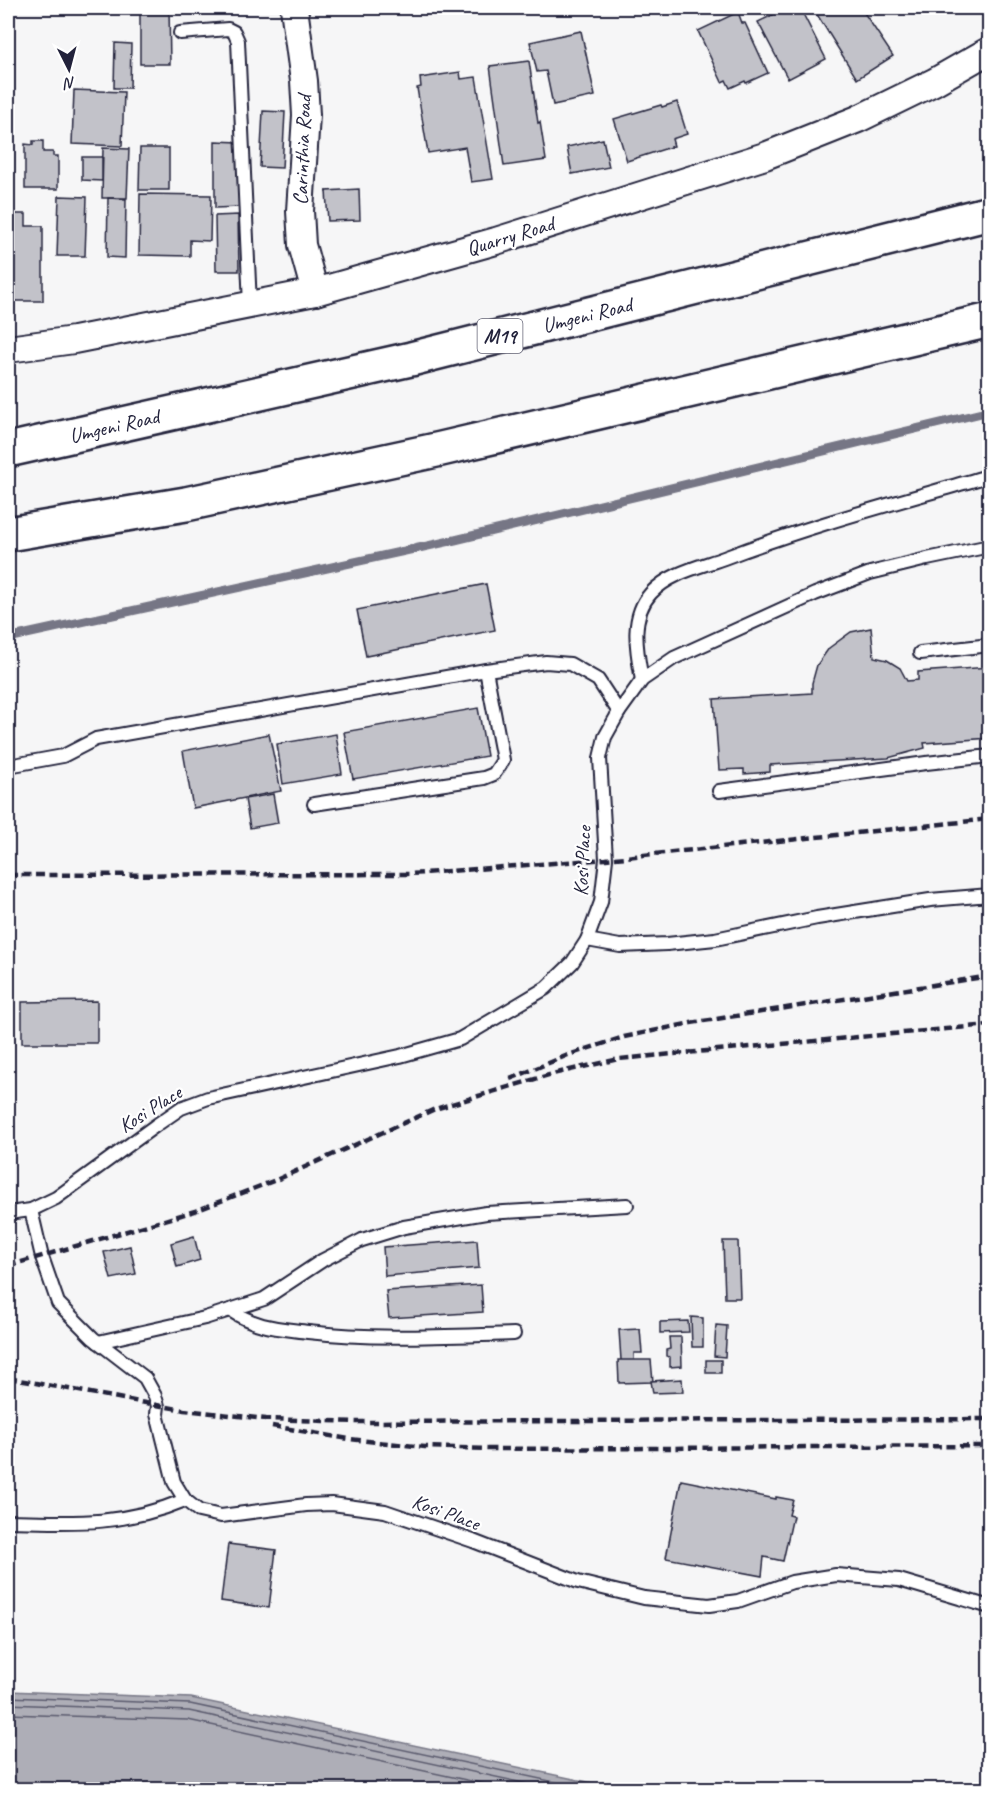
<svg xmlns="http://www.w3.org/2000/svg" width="997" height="1797" viewBox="0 0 997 1797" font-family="Caveat,sans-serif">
<rect width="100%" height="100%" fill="#f6f6f7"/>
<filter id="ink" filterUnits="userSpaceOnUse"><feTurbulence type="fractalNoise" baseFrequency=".0167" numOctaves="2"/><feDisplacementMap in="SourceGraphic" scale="12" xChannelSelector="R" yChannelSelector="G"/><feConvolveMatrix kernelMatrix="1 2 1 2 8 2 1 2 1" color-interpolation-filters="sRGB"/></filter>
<g filter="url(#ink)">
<polygon fill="#aeaeb7" stroke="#767685" stroke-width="1.5" points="8,1691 191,1698 621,1789 8,1789"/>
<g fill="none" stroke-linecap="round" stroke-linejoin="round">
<g stroke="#5a5a6d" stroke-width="1.5">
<polyline points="8,1697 190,1704 592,1790"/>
<polyline points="8,1704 189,1711 556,1790"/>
<polyline points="8,1714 188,1720 513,1790"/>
</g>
<polyline stroke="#767685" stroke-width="9" points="8,638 455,540 990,411"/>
</g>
<g fill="#c2c2c9" stroke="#22223b" stroke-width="1.5">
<polygon points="153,8 169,8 170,64 140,64 140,9"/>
<polygon points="196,8 232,8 232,10 196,11"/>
<polygon points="787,8 800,8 826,59 788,79 758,22"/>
<polygon points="813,8 861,8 893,56 857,79"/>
<polygon points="738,12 742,23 745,23 768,73 746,83 745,81 730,88 726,80 722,82 698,31"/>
<polygon points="581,31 595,96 553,105 546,71 537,72 530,42"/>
<polygon points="115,43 131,44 130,88 114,88"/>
<polygon points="529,61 538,123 540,122 546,160 504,166 490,66"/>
<polygon points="460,72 461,79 476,77 493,179 471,182 465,147 428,153 417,88 421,87 420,78"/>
<polygon points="74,90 124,92 122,146 72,144"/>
<polygon points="677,102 687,134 672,139 674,146 627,161 614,119 661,105 662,107"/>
<polygon points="263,111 285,112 282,168 260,167"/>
<polygon points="603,139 609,167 572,174 567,147"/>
<polygon points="33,141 43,141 43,152 53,152 53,156 58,156 58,189 25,189 25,144 33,145"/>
<polygon points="215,141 239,142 239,207 215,208"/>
<polygon points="103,148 129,149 127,198 102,198"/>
<polygon points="140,148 169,148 169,190 139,190"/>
<polygon points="82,157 102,157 102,181 82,180"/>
<polygon points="359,189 360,220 328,221 326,191"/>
<polygon points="140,194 211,195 210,241 190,240 190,256 139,255"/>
<polygon points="59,196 87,197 85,256 57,256"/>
<polygon points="108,198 126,199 125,258 107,257"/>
<polygon points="8,214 26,214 26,226 43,226 43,301 8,301"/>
<polygon points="238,215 239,271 216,271 215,216"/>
<polygon points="486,584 495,630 366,656 357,610"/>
<polygon points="871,628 874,657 887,660 900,668 907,681 918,680 918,672 990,667 990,738 924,743 925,748 888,758 770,765 770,772 744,774 744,769 719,770 714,699 812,693 812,683 817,665 829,648 851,632"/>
<polygon points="478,708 487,756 353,779 344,732"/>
<polygon points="269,734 281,791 193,808 183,751"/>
<polygon points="336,734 342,774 283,784 277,744"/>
<polygon points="273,794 278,823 250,828 245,799"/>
<polygon points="97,1001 97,1043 22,1043 22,1002"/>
<polygon points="194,1236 200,1260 177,1267 171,1243"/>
<polygon points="477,1240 479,1268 385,1276 383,1247"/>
<polygon points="723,1241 738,1241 740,1298 725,1298"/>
<polygon points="130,1246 136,1274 111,1279 104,1252"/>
<polygon points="481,1285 483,1312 389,1318 386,1291"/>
<polygon points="691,1317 703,1318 703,1347 692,1347"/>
<polygon points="688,1321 689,1332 660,1333 660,1322"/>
<polygon points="716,1325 727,1326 725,1357 714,1356"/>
<polygon points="640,1329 642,1353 634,1353 635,1375 622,1375 619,1330"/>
<polygon points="669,1337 681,1337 682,1366 670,1367 670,1357 666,1356 666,1350 670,1349"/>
<polygon points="618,1360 651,1360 653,1382 619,1383"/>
<rect x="706" y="1360" width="15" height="13"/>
<polygon points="682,1379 683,1392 653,1393 651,1381"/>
<polygon points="681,1480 776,1499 776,1497 793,1500 789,1515 793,1516 783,1561 764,1557 762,1576 666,1558"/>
<polygon points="228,1544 276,1550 269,1608 221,1601"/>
</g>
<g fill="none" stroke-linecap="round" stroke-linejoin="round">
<defs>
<g id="service">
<polyline points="180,33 228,29 234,32 238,41 250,305"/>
<polyline points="920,653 990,645"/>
<path d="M 642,680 C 637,652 629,617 651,593 C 670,573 699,567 724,558 C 808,526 895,503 981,478"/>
<polyline points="8,766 63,756 96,739 486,670 546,662 570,664 598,680 619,712"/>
<polyline points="719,791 926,763 990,756"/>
<polyline points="314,804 484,778 494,774 503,760 486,670"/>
<polyline points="587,940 620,946 667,944 715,939 817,918 930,900 990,895"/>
<polyline points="31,1210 42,1257 58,1303 93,1338 145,1378 155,1396 158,1406 157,1414 174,1482 185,1500 199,1511 221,1516 306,1505 332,1504 385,1511 473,1541 578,1582 644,1598 709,1605 738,1601 792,1582 836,1575 899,1580 990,1607"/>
<polyline points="8,1213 31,1210 56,1198 155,1126 181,1108 208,1098 400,1056 460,1039 546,988 572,963 587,940 601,902 606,859 600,758 605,737 619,712 642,680 674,658 815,594 870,573 927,559 990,546"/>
<path d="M 230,1310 C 257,1328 277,1328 308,1332 C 378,1340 444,1336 514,1334"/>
<polyline points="98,1342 205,1318 264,1299 323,1260 362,1240 404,1227 486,1213 627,1205"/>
<path d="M 8,1521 C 73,1523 123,1526 185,1500"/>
</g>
<g id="minor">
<polyline points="294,8 304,81 306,115 300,211 302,245 315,292"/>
<polyline points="8,349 74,340 315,292 496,241 765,156 858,119 934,82 990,50"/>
</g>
<g id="trunk">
<polyline points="8,450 411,359 990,213"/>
<polyline points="8,534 186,504 441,449 990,320"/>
</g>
</defs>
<use href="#service" stroke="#22223b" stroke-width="16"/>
<use href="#minor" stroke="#22223b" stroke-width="30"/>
<use href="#trunk" stroke="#22223b" stroke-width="38"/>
<use href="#service" stroke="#fff" stroke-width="12"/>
<use href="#minor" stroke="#fff" stroke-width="26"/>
<use href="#trunk" stroke="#fff" stroke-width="33"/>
<g stroke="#22223b" stroke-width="4.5" stroke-dasharray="9 4.5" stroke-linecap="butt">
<polyline points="8,875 411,874 606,859 990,819"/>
<polyline points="510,1079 568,1055 624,1037 691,1023 990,976"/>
<polyline points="8,1266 195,1211 276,1180 435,1109 552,1074 619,1059 990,1025"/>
<polyline points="8,1378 184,1410 266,1419 358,1422 990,1419"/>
<polyline points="272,1426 349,1439 425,1447 490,1449 990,1446"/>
</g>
</g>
</g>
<g text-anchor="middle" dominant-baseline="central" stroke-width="4.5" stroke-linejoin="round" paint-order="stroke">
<rect fill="#fff" stroke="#646476" stroke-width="1.5" x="477.5" y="319" width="45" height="34" rx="4.5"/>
<g font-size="20" font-weight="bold" fill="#22223b">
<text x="500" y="336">M19</text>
</g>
<g font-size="21" fill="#22223b" stroke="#fff">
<text transform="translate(302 150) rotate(-88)">Carinthia Road</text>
<text transform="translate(510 236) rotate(-17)">Quarry Road</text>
<text transform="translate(587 315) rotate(-14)">Umgeni Road</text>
<text transform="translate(114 426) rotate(-13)">Umgeni Road</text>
<text transform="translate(582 861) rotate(-87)">Kosi Place</text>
<text transform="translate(150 1109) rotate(-32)">Kosi Place</text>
<text transform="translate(446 1512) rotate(20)">Kosi Place</text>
</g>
</g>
<rect width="997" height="1797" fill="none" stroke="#fff" stroke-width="30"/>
<rect x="15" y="15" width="967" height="1767" fill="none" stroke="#22223b" stroke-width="2" filter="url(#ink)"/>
<g transform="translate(69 69) rotate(174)" stroke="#ffffff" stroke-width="4.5" paint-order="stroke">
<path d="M0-4.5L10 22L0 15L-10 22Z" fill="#22223b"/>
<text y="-9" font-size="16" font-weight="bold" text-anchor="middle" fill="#22223b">N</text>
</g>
</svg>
